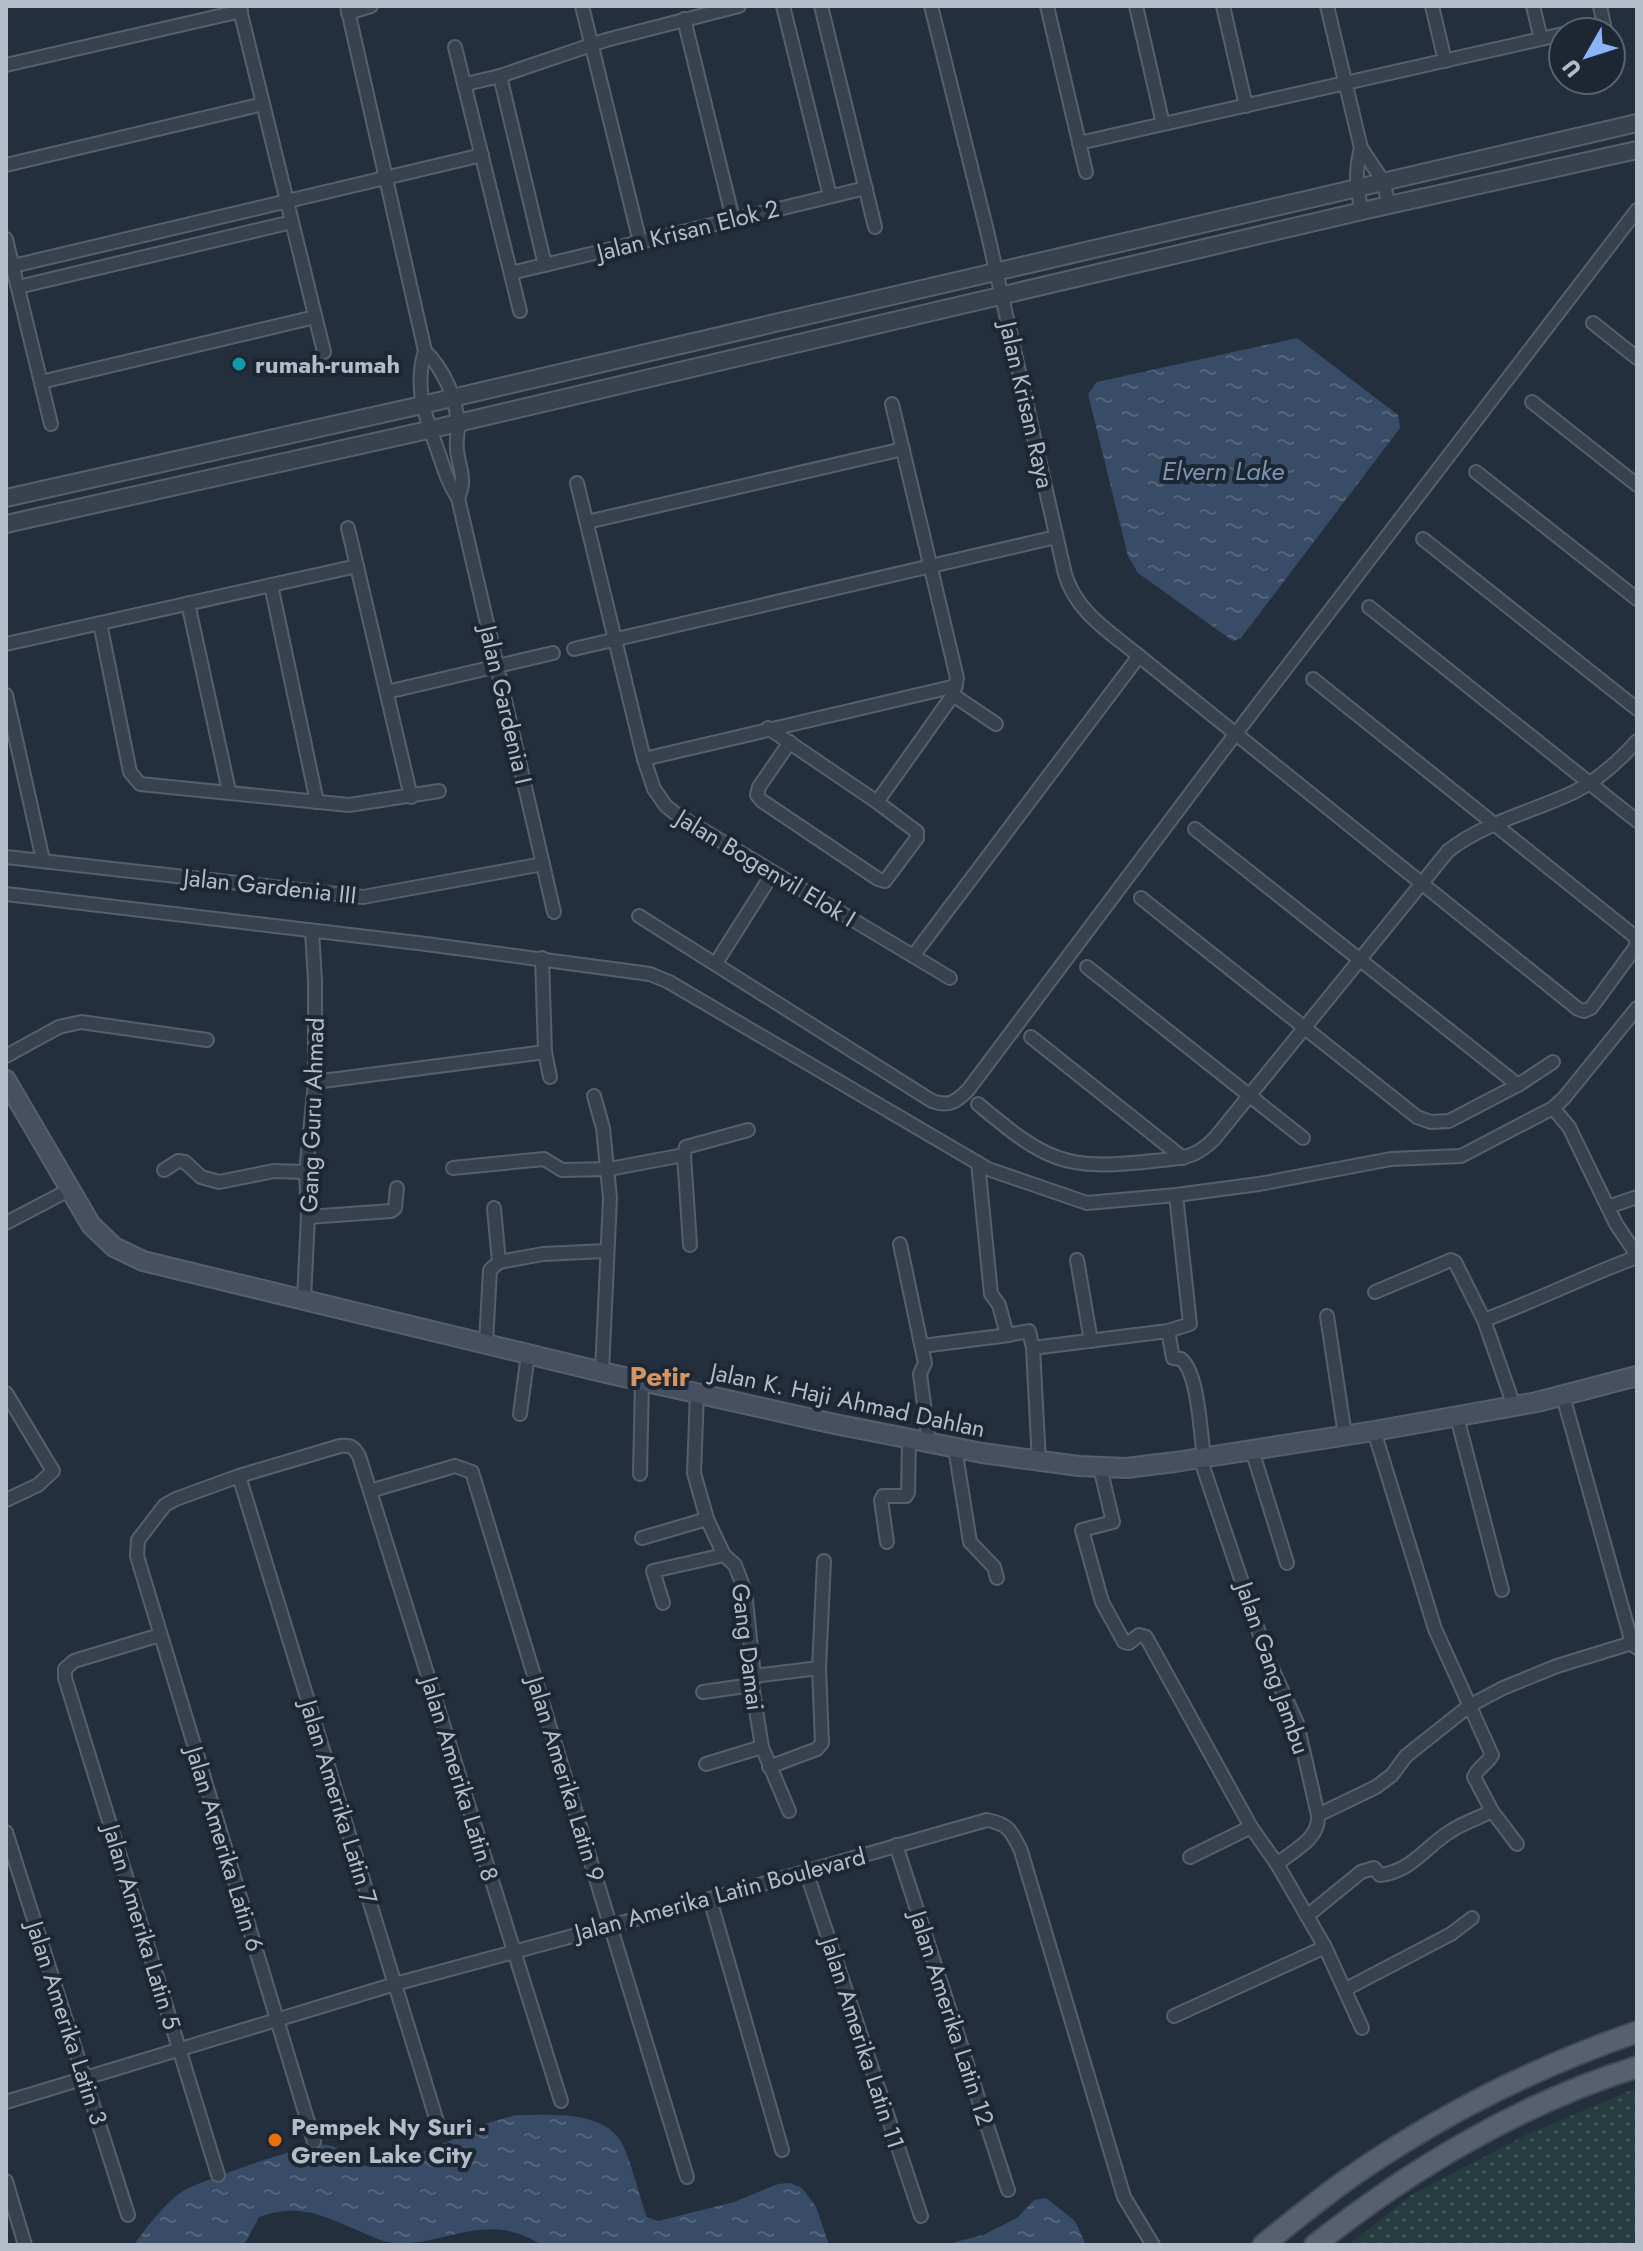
<svg xmlns="http://www.w3.org/2000/svg" width="1643" height="2251" viewBox="0 0 1643 2251" font-family="Jost,sans-serif">
<defs>
<pattern id="grass-dots" width="8" height="8" patternUnits="userSpaceOnUse" patternTransform="scale(2)"><rect width="8" height="8" fill="#263c3f"/><path d="M2 2h.1M6 6h.1" fill="none" stroke="#435659" stroke-width="1.8" stroke-linecap="round"/></pattern>
<pattern id="water-ripples" width="26" height="14" patternUnits="userSpaceOnUse" patternTransform="scale(2)"><rect width="26" height="14" fill="#394c67"/><path d="M2 4q2-2 4 0t4 0M15 11q2-2 4 0t4 0" fill="none" stroke="#53647b"/></pattern>
</defs>
<rect width="100%" height="100%" fill="#242f3e"/>
<polygon fill="url(#grass-dots)" points="1637,2088 1637,2245 1348,2245 1413,2194 1528,2134"/>
<g fill="url(#water-ripples)">
<polygon points="1297,338 1398,415 1400,428 1241,638 1233,641 1138,573 1128,556 1088,394 1097,382"/>
<path d="M 516,2115 C 548,2115 600,2110 620,2140 C 631,2158 639,2196 647,2217 L 658,2221 L 734,2202 L 778,2184 L 790,2183 L 802,2188 L 816,2207 L 829,2245 L 542,2245 C 483,2207 440,2251 387,2242 C 379,2240 371,2236 364,2233 C 325,2217 301,2202 259,2217 L 244,2245 L 134,2245 C 145,2229 168,2199 185,2190 C 203,2180 310,2142 327,2145 C 342,2147 354,2158 365,2166 L 394,2163 L 452,2140 L 473,2127 Z"/>
<polygon points="1046,2198 1075,2221 1086,2245 944,2245 983,2235 1017,2218 1034,2200"/>
</g>
<g fill="none" stroke-linecap="round" stroke-linejoin="round">
<defs>
<g id="minor">
<polyline points="239,6 324,352"/>
<path d="M 347,6 L 425,351 C 413,390 427,420 440,457 C 445,472 449,485 458,498 C 467,479 459,469 457,450 C 456,441 458,433 458,424 C 456,397 444,370 425,351"/>
<polyline points="582,6 640,242"/>
<polyline points="783,6 830,196"/>
<polyline points="821,6 875,227"/>
<path d="M 931,6 L 987,231 L 1065,574 C 1076,612 1110,632 1139,656 L 1578,1009 L 1584,1011 L 1591,1008 L 1635,948 L 1637,941 L 1633,935 L 1313,679"/>
<polyline points="1047,6 1086,172"/>
<polyline points="1136,6 1163,124"/>
<polyline points="1223,6 1246,106"/>
<polyline points="1327,6 1361,148 1383,181 1389,205"/>
<polyline points="1432,6 1445,61"/>
<polyline points="1533,6 1541,39"/>
<polyline points="1600,6 1605,30"/>
<polyline points="348,13 371,6"/>
<polyline points="684,19 733,219"/>
<polyline points="1573,32 1604,25"/>
<polyline points="455,47 520,311"/>
<polyline points="1611,56 1612,59"/>
<polyline points="6,65 241,11"/>
<polyline points="500,76 545,265"/>
<polyline points="466,84 500,76 606,40 739,6"/>
<polyline points="1079,143 1563,34"/>
<path d="M 1361,148 C 1355,172 1356,187 1362,211"/>
<polyline points="6,165 263,104"/>
<polyline points="6,239 51,424"/>
<polyline points="13,266 482,155"/>
<polyline points="511,273 866,188"/>
<polyline points="18,287 292,222"/>
<polyline points="1593,323 1637,358"/>
<polyline points="41,382 315,317"/>
<polyline points="1532,402 1637,485"/>
<polyline points="892,404 957,678 953,695 996,724"/>
<polyline points="1476,472 1637,599"/>
<polyline points="577,483 644,759 654,789 666,806 676,814 950,978"/>
<polyline points="458,498 554,912"/>
<polyline points="587,522 903,449"/>
<polyline points="348,528 411,797"/>
<polyline points="1423,539 1637,709"/>
<polyline points="271,585 317,802"/>
<polyline points="188,603 229,791"/>
<polyline points="1369,607 1637,821"/>
<polyline points="100,623 130,772 140,784 349,805 439,791"/>
<polyline points="6,644 357,566"/>
<polyline points="574,649 1056,537"/>
<polyline points="387,692 553,653"/>
<polyline points="6,695 43,860"/>
<polyline points="768,728 877,802"/>
<polyline points="790,742 759,787 757,795 762,801 878,879 885,881 917,838 917,832 877,802 953,695"/>
<polyline points="644,759 956,686"/>
<polyline points="1195,829 1518,1085"/>
<polyline points="6,857 363,897 543,864"/>
<polyline points="6,894 426,944 650,974 669,982 988,1169 1087,1203 1176,1195 1259,1184 1391,1159 1461,1156 1553,1108 1564,1098 1637,1008"/>
<polyline points="1141,898 1417,1117 1431,1122 1449,1121 1518,1085 1553,1062"/>
<path d="M 639,916 L 932,1101 C 949,1107 956,1102 968,1090 L 1221,753 L 1637,210"/>
<polyline points="913,956 1139,656"/>
<polyline points="542,958 545,1052 550,1077"/>
<polyline points="716,963 773,873"/>
<polyline points="1087,967 1303,1138"/>
<polyline points="1031,1037 1183,1158"/>
<polyline points="6,1056 59,1027 81,1022 207,1040"/>
<polyline points="315,1082 545,1052"/>
<polyline points="594,1096 603,1128 610,1198 602,1372"/>
<path d="M 978,1104 C 1046,1161 1064,1171 1153,1161 C 1181,1158 1195,1159 1215,1138 L 1448,851 C 1485,822 1532,812 1574,792 C 1598,780 1619,761 1637,741"/>
<polyline points="1553,1108 1569,1127 1616,1224 1637,1255"/>
<polyline points="978,1163 991,1294 999,1305 1007,1335 1029,1331 1033,1348 1168,1331 1190,1324 1176,1195"/>
<polyline points="453,1168 544,1159 562,1170 609,1169 684,1155"/>
<polyline points="164,1170 178,1161 185,1162 201,1177 219,1182 274,1171 306,1172"/>
<polyline points="1608,1207 1637,1197"/>
<polyline points="308,1217 391,1211 395,1208 397,1188"/>
<polyline points="6,1223 69,1190"/>
<polyline points="900,1244 925,1363 920,1374 929,1443"/>
<polyline points="690,1245 684,1155 686,1147 748,1130"/>
<polyline points="1077,1260 1091,1341"/>
<polyline points="499,1262 543,1254 606,1251"/>
<polyline points="1375,1292 1451,1260 1455,1262 1484,1320 1514,1406"/>
<polyline points="304,1299 308,1217 306,1172 315,1082 315,981 312,931"/>
<polyline points="1327,1316 1345,1435"/>
<path d="M 1484,1320 C 1536,1301 1585,1276 1637,1257"/>
<path d="M 1168,1331 L 1173,1358 L 1181,1359 C 1199,1374 1200,1433 1204,1457"/>
<polyline points="486,1343 490,1270 499,1262 494,1208"/>
<polyline points="922,1346 1009,1335"/>
<polyline points="1033,1348 1039,1462"/>
<polyline points="6,1393 53,1471 38,1485 6,1500"/>
<polyline points="697,1393 694,1473 707,1519 724,1555 735,1565 745,1591 754,1676 752,1685 762,1747 789,1811"/>
<polyline points="1563,1396 1632,1643 1637,1648"/>
<polyline points="520,1414 528,1354"/>
<polyline points="1457,1417 1502,1590"/>
<path d="M 1374,1431 L 1435,1629 L 1492,1755 C 1487,1764 1478,1767 1474,1777 L 1492,1811 L 1517,1844"/>
<polyline points="955,1448 970,1542 994,1567 997,1578"/>
<polyline points="1252,1450 1287,1563"/>
<path d="M 1200,1458 L 1269,1662 L 1297,1723 L 1318,1815 C 1320,1839 1294,1850 1277,1864"/>
<polyline points="1100,1467 1113,1522 1082,1530 1102,1602 1124,1642 1129,1643 1139,1635 1146,1637 1251,1827 1277,1864 1325,1947 1362,2028"/>
<polyline points="640,1474 642,1380"/>
<polyline points="239,1476 439,2128"/>
<polyline points="370,1491 455,1466 472,1472 687,2177"/>
<polyline points="642,1538 707,1519"/>
<polyline points="887,1542 881,1500 883,1496 906,1496 908,1493 909,1439"/>
<polyline points="663,1603 653,1571 724,1555"/>
<polyline points="160,1635 74,1661 65,1669 65,1678 218,2175"/>
<polyline points="754,1676 819,1668 824,1561"/>
<polyline points="703,1692 752,1685"/>
<polyline points="706,1764 762,1747"/>
<polyline points="769,1767 817,1749 822,1743 819,1668"/>
<polyline points="1318,1815 1376,1787 1392,1775 1406,1756 1469,1706 1503,1688 1557,1666 1632,1643"/>
<polyline points="6,1832 128,2215"/>
<polyline points="896,1845 1008,2190"/>
<polyline points="1190,1857 1251,1827"/>
<polyline points="806,1871 921,2216"/>
<polyline points="710,1899 782,2150"/>
<path d="M 1307,1916 L 1361,1872 L 1374,1868 L 1380,1875 C 1411,1872 1426,1846 1451,1831 C 1463,1823 1479,1818 1492,1811"/>
<polyline points="1346,1989 1451,1934 1472,1918"/>
<polyline points="1174,2016 1325,1947"/>
<path d="M 6,2102 L 395,1984 L 710,1899 L 987,1820 C 1009,1824 1012,1832 1021,1851 L 1124,2197 L 1153,2245"/>
<path d="M 314,2142 L 137,1556 L 138,1540 L 165,1505 L 176,1499 L 239,1476 L 340,1446 C 351,1445 354,1447 359,1456 L 561,2101"/>
<polyline points="6,2181 25,2245"/>
</g>
<g id="tertiary">
<polyline points="6,498 422,405 1637,123"/>
<polyline points="6,524 428,430 1362,211 1637,150"/>
</g>
<polyline id="secondary" points="6,1080 91,1225 114,1247 143,1261 602,1372 830,1423 982,1453 1079,1466 1126,1468 1175,1462 1374,1431 1537,1402 1637,1376"/>
<g id="primary">
<path d="M 1263,2245 C 1293,2221 1323,2196 1355,2174 C 1441,2115 1538,2066 1637,2032"/>
<path d="M 1315,2245 C 1409,2170 1521,2103 1637,2067"/>
</g>
</defs>
<use href="#minor" stroke="#565f6c" stroke-width="16"/>
<use href="#tertiary" stroke="#565f6c" stroke-width="20"/>
<use href="#secondary" stroke="#565f6c" stroke-width="22"/>
<use href="#primary" stroke="#414a57" stroke-width="24"/>
<use href="#minor" stroke="#38414e" stroke-width="12"/>
<use href="#tertiary" stroke="#38414e" stroke-width="16"/>
<use href="#secondary" stroke="#465061" stroke-width="18"/>
<use href="#primary" stroke="#56606e" stroke-width="20"/>
</g>
<circle fill="#0f9aa8" stroke="#1d2633" stroke-width="3" cx="239" cy="364" r="8"/>
<circle fill="#e8710a" stroke="#1d2633" stroke-width="3" cx="275" cy="2140" r="8"/>
<g text-anchor="middle" dominant-baseline="central" stroke-width="8" stroke-linejoin="round" paint-order="stroke">
<g font-size="24" fill="#b4bcc9" stroke="#1d2633">
<text transform="translate(688 230) rotate(-14)">Jalan Krisan Elok 2</text>
<text transform="translate(1027 405) rotate(77)">Jalan Krisan Raya</text>
<text transform="translate(506 705) rotate(77)">Jalan Gardenia I</text>
<text transform="translate(766 868) rotate(31)">Jalan Bogenvil Elok I</text>
<text transform="translate(270 886) rotate(6)">Jalan Gardenia III</text>
<text transform="translate(312 1115) rotate(-88)">Gang Guru Ahmad</text>
<text transform="translate(848 1400) rotate(12)">Jalan K. Haji Ahmad Dahlan</text>
<text transform="translate(748 1647) rotate(83)">Gang Damai</text>
<text transform="translate(1273 1668) rotate(71)">Jalan Gang Jambu</text>
<text transform="translate(460 1779) rotate(73)">Jalan Amerika Latin 8</text>
<text transform="translate(566 1779) rotate(73)">Jalan Amerika Latin 9</text>
<text transform="translate(339 1802) rotate(73)">Jalan Amerika Latin 7</text>
<text transform="translate(225 1849) rotate(73)">Jalan Amerika Latin 6</text>
<text transform="translate(720 1894) rotate(-15)">Jalan Amerika Latin Boulevard</text>
<text transform="translate(142 1927) rotate(73)">Jalan Amerika Latin 5</text>
<text transform="translate(952 2018) rotate(72)">Jalan Amerika Latin 12</text>
<text transform="translate(67 2023) rotate(72)">Jalan Amerika Latin 3</text>
<text transform="translate(863 2043) rotate(72)">Jalan Amerika Latin 11</text>
</g>
<g font-size="24" font-weight="bold" fill="#b4bcc9" stroke="#1d2633" text-anchor="start">
<text x="255" y="364">rumah-rumah</text>
<text x="291" y="2126">Pempek Ny Suri -<tspan x="291" dy="28">Green Lake City</tspan></text>
</g>
<g font-size="26" font-style="italic" fill="#7c92b1" stroke="#1d2633">
<text x="1223" y="471">Elvern Lake</text>
</g>
<g font-size="28" font-weight="bold" fill="#d59563" stroke="#1d2633">
<text x="660" y="1376">Petir</text>
</g>
</g>
<rect width="1643" height="2251" fill="none" stroke="#b4bcc9" stroke-width="16"/>
<g transform="translate(1587 56) rotate(231)"><circle r="38" fill="#1d2633" stroke="#59626f" stroke-width="2"/>
<path d="M0-6L14 30L0 20L-14 30Z" fill="#8ab4f8"/>
<text y="-12" font-size="22" font-weight="bold" text-anchor="middle" fill="#b4bcc9">U</text>
</g>
</svg>
